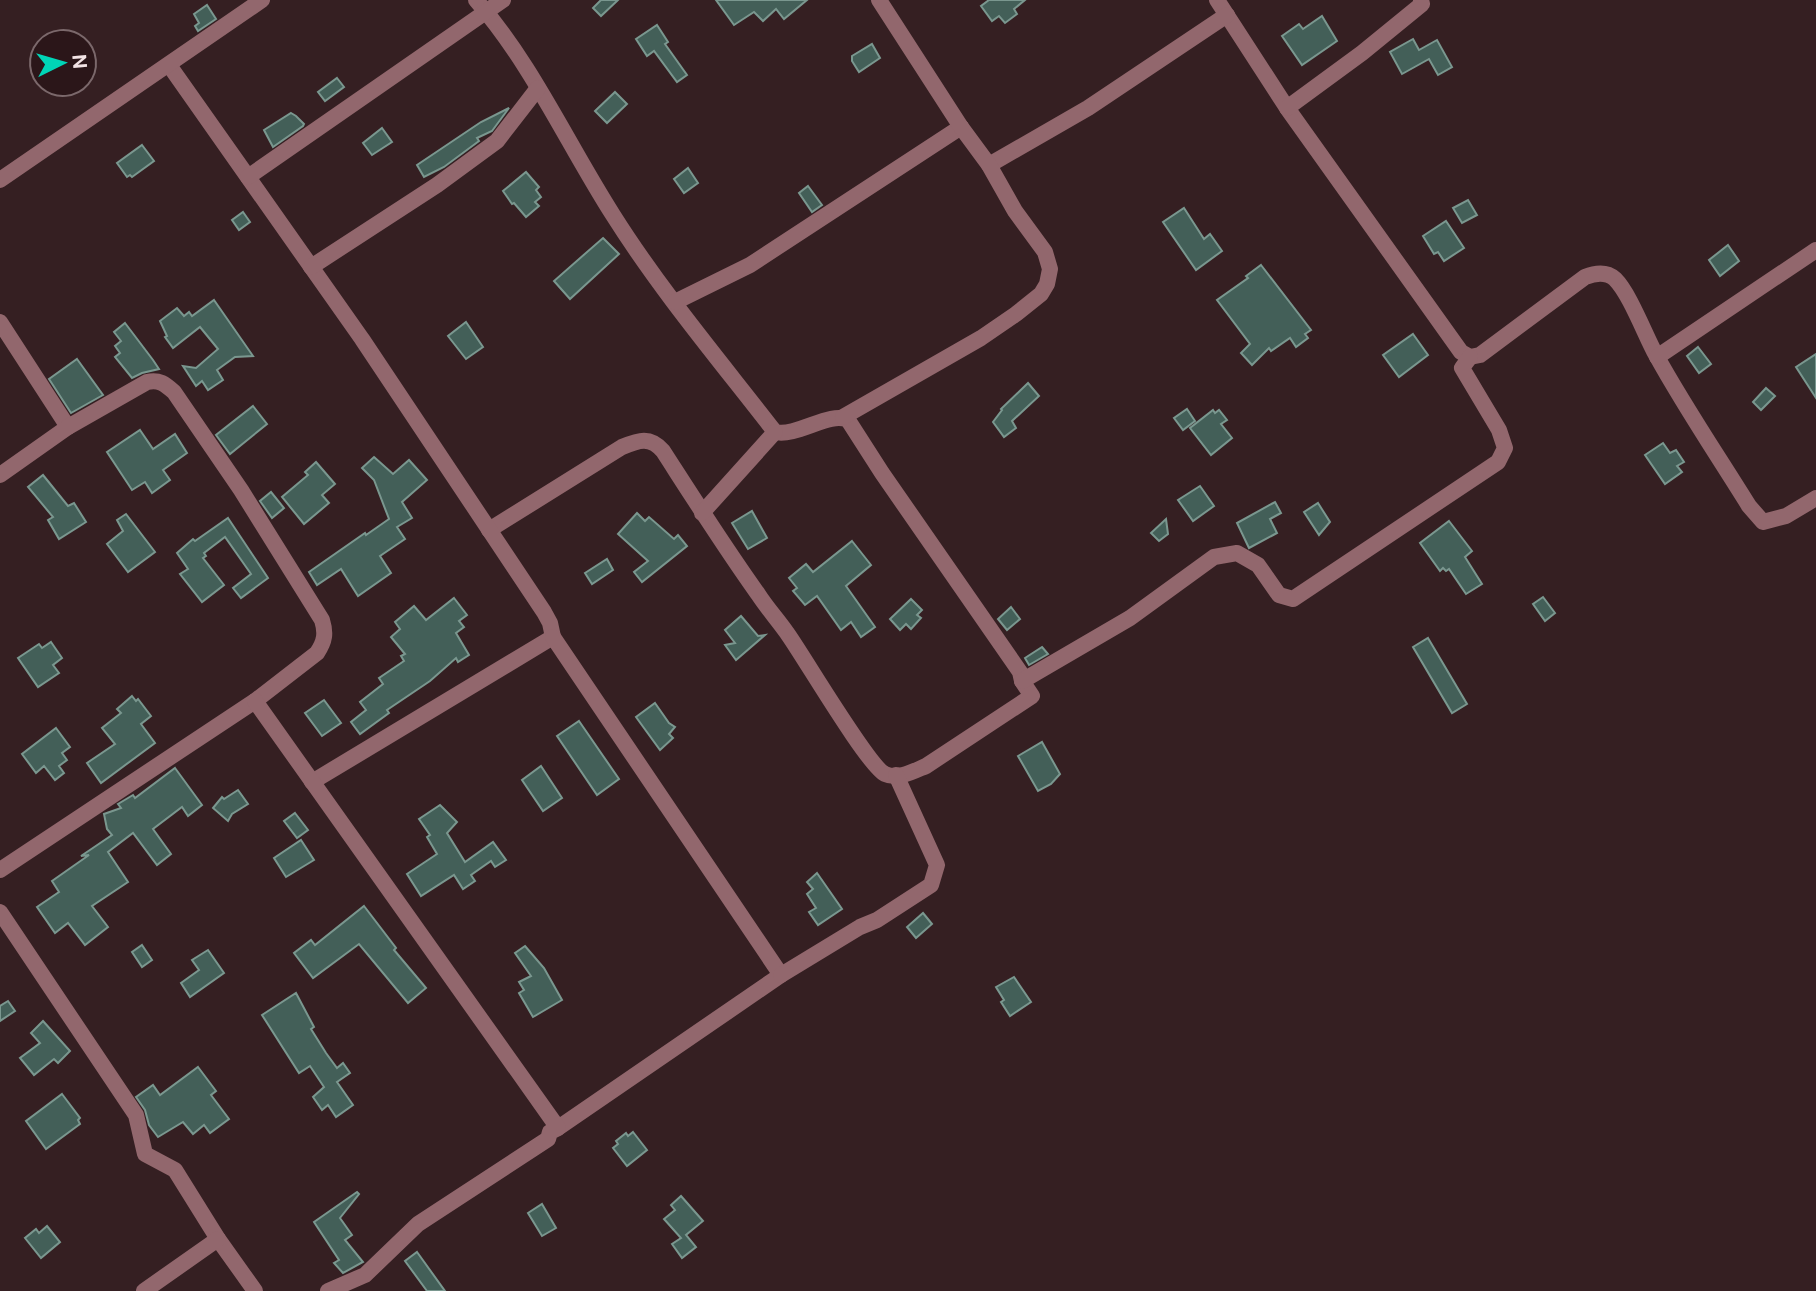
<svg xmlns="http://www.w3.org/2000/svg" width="1816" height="1291" viewBox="0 0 1816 1291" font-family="'Public Sans',sans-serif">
<rect width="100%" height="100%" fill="#351f22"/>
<g fill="#435f58" stroke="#7a978f" stroke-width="2">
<polygon points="601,0 618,0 601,16 593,8"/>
<polygon points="716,0 807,0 784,19 776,9 763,21 754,12 734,25"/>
<polygon points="989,0 1025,0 1014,9 1017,14 1005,23 999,16 992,21 981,6"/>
<polygon points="207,5 216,19 198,31 195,26 199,23 194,14"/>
<polygon points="1322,16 1337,41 1302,65 1282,36 1299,24 1303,29"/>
<polygon points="657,25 668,42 665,44 687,75 677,82 654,51 647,56 636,39"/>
<polygon points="1413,39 1419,50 1437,40 1452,67 1438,75 1429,59 1402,74 1390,52"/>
<polygon points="872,44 880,58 859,72 852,61 852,56"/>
<polygon points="337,78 344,87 325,101 318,92"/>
<polygon points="615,92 627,104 607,123 595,111"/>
<polygon points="509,108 492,131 477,138 479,141 444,167 424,177 417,165 481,122"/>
<polygon points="291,113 296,116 304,124 303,126 273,147 264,130"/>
<polygon points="382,128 392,142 372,155 363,143"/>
<polygon points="142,145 154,161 132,177 130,175 127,177 117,163"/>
<polygon points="688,168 698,183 684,193 674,179"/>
<polygon points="526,172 539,187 536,190 541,197 535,202 539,206 526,217 514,203 512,204 503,191"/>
<polygon points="808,186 822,205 812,212 799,193"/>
<polygon points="1468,200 1477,215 1462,223 1453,208"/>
<polygon points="1184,208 1204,239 1210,234 1222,251 1196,270 1163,222"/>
<polygon points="243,212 250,222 239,230 232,220"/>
<polygon points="1446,221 1464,248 1444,261 1438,252 1434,254 1423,236"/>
<polygon points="603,238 619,254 570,299 554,281"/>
<polygon points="1728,245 1739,261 1720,276 1709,260"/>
<polygon points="1261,265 1311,330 1305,334 1308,338 1296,347 1290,338 1271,351 1269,348 1252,365 1241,353 1250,344 1217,300 1248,278 1246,276"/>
<polygon points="214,300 253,356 235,357 217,370 223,380 208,390 202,381 196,386 183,366 196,368 218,349 200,327 173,348 165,337 167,336 160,321 177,308 184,316 189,312 192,316"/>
<polygon points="466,322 483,347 466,359 448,336"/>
<polygon points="125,323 153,360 159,369 142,373 132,378 115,357 120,353 115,346 121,341 114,332"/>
<polygon points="1413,334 1428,355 1399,377 1383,355"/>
<polygon points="1698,347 1711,364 1699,373 1687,356"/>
<polygon points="1816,354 1816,398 1796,367"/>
<polygon points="77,359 103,395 71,413 49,379"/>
<polygon points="1028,383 1039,396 1012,421 1016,428 1004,437 993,422 1002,410 1001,409"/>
<polygon points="1766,388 1775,396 1761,410 1753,402"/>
<polygon points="253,406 267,424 230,454 216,435"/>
<polygon points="1187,409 1195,421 1183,430 1174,418"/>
<polygon points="1213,410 1215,413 1219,410 1227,420 1221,424 1232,438 1211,455 1190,428"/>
<polygon points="140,430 153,449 175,434 187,453 163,470 170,480 152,493 145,482 132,490 107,452"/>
<polygon points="1663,443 1670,453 1676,450 1684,462 1677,466 1682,472 1665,484 1645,455"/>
<polygon points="374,457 393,474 409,460 427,480 402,502 412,518 397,527 405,539 380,556 391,573 358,596 341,569 317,585 309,572 365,533 366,535 389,519 374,480 362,468"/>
<polygon points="316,462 335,484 322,495 329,503 304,524 282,497 308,475 305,472"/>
<polygon points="43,475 68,506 74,503 86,522 59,539 48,520 53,517 28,487"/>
<polygon points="1200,486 1214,506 1193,521 1178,500"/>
<polygon points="271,492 284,508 272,518 260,501"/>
<polygon points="1275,502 1281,513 1270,519 1277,533 1249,548 1237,523"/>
<polygon points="1318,503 1330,522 1319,535 1304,512"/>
<polygon points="752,511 767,538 748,549 732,523"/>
<polygon points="637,513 645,521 649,517 674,539 678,535 687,546 642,582 634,572 648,561 618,534"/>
<polygon points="126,514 155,552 128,572 107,544 123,531 117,520"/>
<polygon points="228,518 268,578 241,598 233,588 251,574 225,537 204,553 206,556 203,558 224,585 202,602 180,574 188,569 177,553 193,539 195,541"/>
<polygon points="1166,519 1168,534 1159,541 1151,533"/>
<polygon points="1449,521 1472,551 1465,557 1482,584 1466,594 1449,569 1446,571 1443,568 1440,571 1420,543"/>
<polygon points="852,541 871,565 846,586 875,627 861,637 851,622 841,630 817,596 805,605 793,591 797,588 789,578 806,564 813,572"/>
<polygon points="607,559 613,570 592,584 585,573"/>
<polygon points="1543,597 1555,613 1545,621 1533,604"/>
<polygon points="454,598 467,615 459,621 464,627 456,633 469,655 458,662 456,658 430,681 387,710 389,713 360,734 351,722 366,710 360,702 383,684 379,678 404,661 401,656 405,654 391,637 400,629 395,622 414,606 426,620"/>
<polygon points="911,599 922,610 917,615 921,618 911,629 906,624 900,630 890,619"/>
<polygon points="1011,607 1020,619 1007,630 998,619"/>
<polygon points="741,616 758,636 765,635 736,660 725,645 735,643 725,630"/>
<polygon points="1428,638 1467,704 1452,713 1413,647"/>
<polygon points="51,642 62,658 53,665 59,673 38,687 18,658 39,644 42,648"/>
<polygon points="1042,647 1048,654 1029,665 1025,658"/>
<polygon points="132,696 136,701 138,699 151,716 141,724 155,743 101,783 87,763 115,744 102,728 121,713 117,709"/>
<polygon points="324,700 341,723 322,736 305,713"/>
<polygon points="655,703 669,723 675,727 669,734 673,738 660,750 636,717"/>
<polygon points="579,721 619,779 597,795 557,736"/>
<polygon points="56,728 70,747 62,753 67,760 59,766 64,773 55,780 44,766 36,773 22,754"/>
<polygon points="1042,742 1060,774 1051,784 1038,791 1018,756"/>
<polygon points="541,766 562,798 543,811 522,780"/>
<polygon points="175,768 202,805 188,816 182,807 153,829 171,854 157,865 133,833 108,852 128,882 92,906 108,927 85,945 68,923 55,933 37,907 59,892 52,881 89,855 81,856 112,835 107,829 104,814 121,808 118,804 133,795 135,798"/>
<polygon points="238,790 248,804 232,814 228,821 213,808 222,797 224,799"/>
<polygon points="440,805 457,822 447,833 465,862 493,842 506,860 495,867 491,861 471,875 475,881 463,889 454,875 421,896 407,874 437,854 427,837 430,835 419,819"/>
<polygon points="295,813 308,830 297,838 284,821"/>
<polygon points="301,840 314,860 286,877 274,858"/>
<polygon points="817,873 842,909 818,925 809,912 816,908 807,894 813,889 807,882"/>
<polygon points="364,906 396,948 394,950 426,988 408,1003 359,944 313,978 294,953 311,940 315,945"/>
<polygon points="923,913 932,924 916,938 907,927"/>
<polygon points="142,945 152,960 142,967 132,952"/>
<polygon points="525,946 544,968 562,1000 533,1017 519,993 524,990 519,982 531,976 515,953"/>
<polygon points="208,950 224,973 190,997 181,983 199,970 192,960"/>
<polygon points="1014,977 1031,1002 1010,1016 1001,1002 1004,1000 996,987"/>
<polygon points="296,993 314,1027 311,1029 326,1053 337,1068 343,1063 350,1073 337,1082 353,1105 336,1117 328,1105 322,1110 313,1097 324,1087 310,1066 299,1073 262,1015"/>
<polygon points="8,1001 15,1011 0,1021 0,1006"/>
<polygon points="43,1021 70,1051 58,1063 54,1059 34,1075 20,1058 40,1043 31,1033"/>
<polygon points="198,1067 216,1091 211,1095 229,1119 210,1133 204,1125 193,1134 183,1122 158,1137 149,1125 145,1110 136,1097 153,1085 160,1095"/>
<polygon points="62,1094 80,1118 78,1120 80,1124 46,1149 26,1121"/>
<polygon points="633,1132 647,1150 627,1166 613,1148 618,1144 616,1141 626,1133 628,1136"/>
<polygon points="357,1192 359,1194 340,1218 352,1235 345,1240 363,1262 343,1273 334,1263 339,1260 314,1222"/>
<polygon points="681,1196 703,1221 686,1235 696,1247 682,1258 672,1244 681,1238 664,1219 675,1210 671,1205"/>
<polygon points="542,1204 556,1228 542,1236 528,1213"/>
<polygon points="47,1226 60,1242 41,1258 25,1238 36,1229 39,1233"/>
<polygon points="417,1252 445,1291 427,1291 405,1261"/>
</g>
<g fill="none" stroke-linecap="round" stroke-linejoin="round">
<g stroke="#92676d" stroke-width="16">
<path d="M 476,0 C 532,64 567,143 613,215 C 661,291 720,361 775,432 C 797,437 830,411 848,420 L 882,473 L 1020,672 L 1022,681 L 1032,696 L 926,766 C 914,771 898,780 885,774 C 868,766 803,655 787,633 C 778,620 767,608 758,594 C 725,548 694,499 663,451 C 650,436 639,440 622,447 L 489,530"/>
<path d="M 1217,0 L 1287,108 L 1461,352 L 1470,357 L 1480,355 L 1585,277 C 1595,273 1606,271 1615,279 C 1630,294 1645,335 1656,355 C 1684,406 1718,456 1749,506 L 1763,522 L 1786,516 L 1816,498"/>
<polyline points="169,65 362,339 544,612 550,623 553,637 312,782"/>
<polyline points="1287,108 1362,53 1422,4 1421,0"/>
<polyline points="989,165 1088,108 1227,15"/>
<polyline points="248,177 503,0"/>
<polyline points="0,180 262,0"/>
<polyline points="311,267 437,185 497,141 538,88"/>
<polyline points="675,302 750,265 961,127"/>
<polyline points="0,322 68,427"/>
<polyline points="1657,357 1816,250"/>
<polyline points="843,417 981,338 1016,314 1041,294 1047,284 1050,269 1045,252 1015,211 989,165 961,127 879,0"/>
<path d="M 0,475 L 68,427 L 147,382 C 159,379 165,384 174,392 L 241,490 L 322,620 C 326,633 325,641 317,653 L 255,701 L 0,870"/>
<polyline points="702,513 775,432"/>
<polyline points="553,637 781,975 558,1128"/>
<polyline points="1022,681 1130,618 1214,557 1237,553 1258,565 1279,595 1293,599 1498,462 1505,448 1499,430 1462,368 1470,357"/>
<polyline points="255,701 558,1128 550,1132 548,1139 418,1224 365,1275 328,1291"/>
<polyline points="0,912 136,1115 145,1154 175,1170 218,1239 255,1291"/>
<polyline points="781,975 860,927 877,920 931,885 937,865 896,775"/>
<polyline points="144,1291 218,1239"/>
</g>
</g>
<g transform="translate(63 63) rotate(85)"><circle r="33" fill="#2b1619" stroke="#7b686b" stroke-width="2"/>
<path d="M0-5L12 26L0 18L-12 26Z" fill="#00d5b7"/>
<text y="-10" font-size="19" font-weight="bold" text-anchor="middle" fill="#f3e3e5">N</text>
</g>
</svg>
